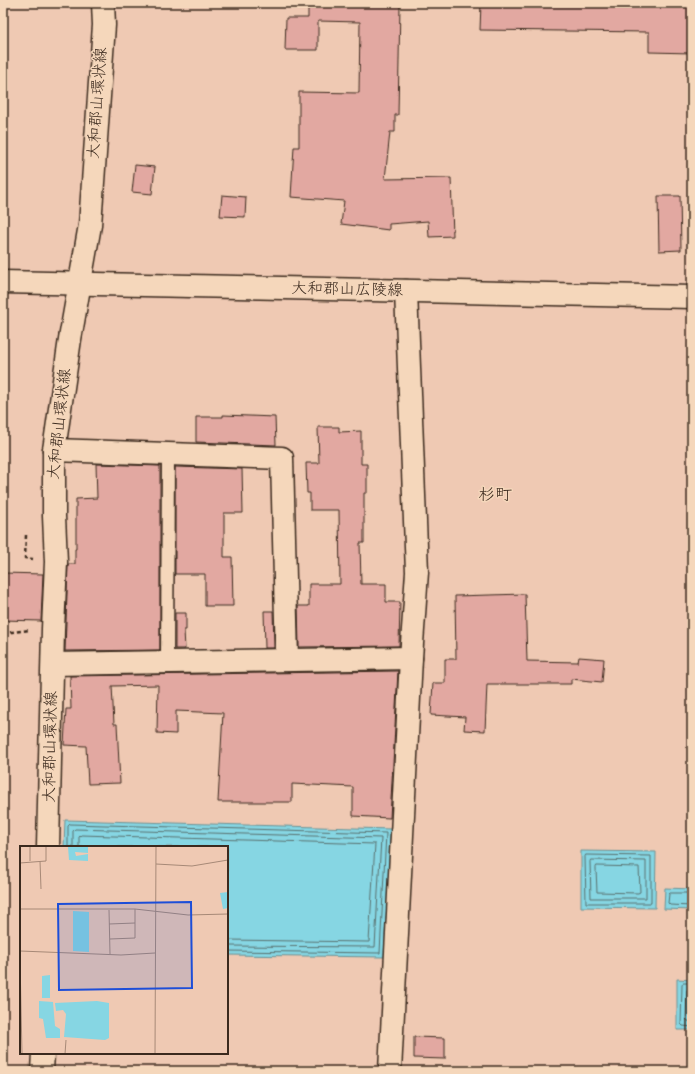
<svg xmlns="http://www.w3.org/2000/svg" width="695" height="1074" viewBox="0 0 695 1074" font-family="'Indie Flower','Klee One',sans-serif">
<rect width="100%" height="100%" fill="#efc9b3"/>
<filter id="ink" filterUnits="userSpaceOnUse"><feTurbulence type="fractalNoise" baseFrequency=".025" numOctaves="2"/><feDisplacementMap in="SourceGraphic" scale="8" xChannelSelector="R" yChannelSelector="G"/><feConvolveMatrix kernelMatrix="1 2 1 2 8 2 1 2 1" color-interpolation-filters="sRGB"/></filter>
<g filter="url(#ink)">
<g fill="#86d6e3" stroke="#689194">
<polygon points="65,820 391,829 384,957 227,955 227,847 64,847"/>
<polygon points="581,851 656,852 655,908 581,907"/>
<polygon points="665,888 692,889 692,910 664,909"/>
<polygon points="677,979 692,980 692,1030 677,1030"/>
</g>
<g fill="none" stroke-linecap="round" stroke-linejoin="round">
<g stroke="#596f6d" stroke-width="1">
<polyline points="68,847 68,826 70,824 386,833 380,953 227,951"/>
<polyline points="73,847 73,831 75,829 381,838 375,947 227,946"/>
<polyline points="79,847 79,837 81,835 375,844 369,942 227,940"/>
<polygon points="586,855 651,856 651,903 586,903 585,857"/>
<polygon points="591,860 646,861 646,898 591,898 590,862"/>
<polygon points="597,866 639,867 640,892 638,893 597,892 596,868"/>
<polyline points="692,893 670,893 669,894 668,903 670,905 692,906"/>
<polyline points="692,983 683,983 682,985 681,1024 683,1026 692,1027"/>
<polyline points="692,988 688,989 687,990 686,1019 688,1021 692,1022"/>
</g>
</g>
<g fill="#e2a8a1" stroke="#3b2a1e">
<polygon points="308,3 394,3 394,5 400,5 398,115 395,115 395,132 390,132 385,179 451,178 453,236 429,237 428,221 389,224 389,230 341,224 344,201 291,197 294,147 299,147 299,92 359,93 360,22 318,21 318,50 285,50 286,18 308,18"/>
<polygon points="481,3 692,3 692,53 649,52 649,32 480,30"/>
<polygon points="135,165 155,167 152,194 132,192"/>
<polygon points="222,195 246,197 245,217 220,216"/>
<polygon points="658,196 680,196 681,250 659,251"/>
<polygon points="223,415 275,417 276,445 196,442 196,417 223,417"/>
<polygon points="318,427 339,427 339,432 361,431 361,464 367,464 367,493 364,493 364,543 360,543 361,584 386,584 386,602 400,602 399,646 299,647 298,606 309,606 309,584 340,584 339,510 310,510 310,493 307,493 306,463 319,463"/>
<polygon points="96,464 160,466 160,650 65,651 68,564 75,564 75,549 76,549 76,499 97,498"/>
<polygon points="175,467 242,469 243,513 224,513 224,557 232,557 233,606 205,606 205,574 175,574"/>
<polygon points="3,573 43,574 41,621 3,620"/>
<polygon points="525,594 527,661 578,662 579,657 604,659 602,682 571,679 571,684 487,684 485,731 464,730 465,717 431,715 433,683 445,683 445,659 456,659 455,596"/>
<polygon points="264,611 273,611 274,648 265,648"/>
<polygon points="175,613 186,613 186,630 184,630 185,649 175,649"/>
<polygon points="398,671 390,818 353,816 353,787 292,784 292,802 218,802 223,713 176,711 176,734 157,733 158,685 112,686 114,724 117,724 120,783 88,784 86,746 64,745 66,709 71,709 70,676"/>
<polygon points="414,1037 445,1038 445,1059 414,1058"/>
</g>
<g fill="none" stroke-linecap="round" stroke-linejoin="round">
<defs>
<polyline id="lane" points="167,662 168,454"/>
<g id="street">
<polyline points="54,450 282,458 287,660"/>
<polyline points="53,664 411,658"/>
<polyline points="390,1071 411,658 417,572 406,291"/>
</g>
<g id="secondary">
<polyline points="3,282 692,297"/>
<polyline points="48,847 53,629 56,562 54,516 54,450 70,339 90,225 104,25 103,3"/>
<polyline points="42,1071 43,1053"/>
</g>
</defs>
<use href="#lane" stroke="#3b2a1e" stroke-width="15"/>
<use href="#street" stroke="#3b2a1e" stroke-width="25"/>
<use href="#secondary" stroke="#3b2a1e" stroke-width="25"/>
<g stroke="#3b2a1e" stroke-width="2.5" stroke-dasharray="4 3" stroke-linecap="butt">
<polyline points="26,535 25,558 33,559"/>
<polyline points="3,633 30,630"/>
</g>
<use href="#lane" stroke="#f5d7bb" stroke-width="12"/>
<use href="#street" stroke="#f5d7bb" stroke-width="22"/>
<use href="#secondary" stroke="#f5d7bb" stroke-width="22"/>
</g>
</g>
<g text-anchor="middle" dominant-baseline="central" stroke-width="3" stroke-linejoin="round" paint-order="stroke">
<g font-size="16" fill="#3b2a1e" stroke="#f5d7bb">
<text transform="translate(98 103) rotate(-86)">大和郡山環状線</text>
<text transform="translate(347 290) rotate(1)">大和郡山広陵線</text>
<text transform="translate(60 424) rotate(-84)">大和郡山環状線</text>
<text transform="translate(51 747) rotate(-89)">大和郡山環状線</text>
</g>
<g font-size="17" fill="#3b2a1e" stroke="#f5d7bb">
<text x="495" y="495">杉町</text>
</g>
</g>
<g transform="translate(20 846)">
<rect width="208" height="208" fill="#efc9b3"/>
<path d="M 48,1 L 68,1 L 68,7 L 55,6 L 56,10 L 68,8 L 68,15 L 49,14 ZM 208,46 L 208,62 L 203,63 L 200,47 ZM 53,65 L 69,66 L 69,106 L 53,105 ZM 30,129 L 30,152 L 22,152 L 22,130 ZM 19,155 L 33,156 L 35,180 L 40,183 L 40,192 L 26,192 L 23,173 L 19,172 ZM 77,155 L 89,157 L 89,192 L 85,194 L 44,191 L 46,168 L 43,164 L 36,165 L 35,157 Z" fill="#86d6e3"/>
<path fill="none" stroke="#a78977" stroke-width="1" d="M 10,0 L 10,15M 20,15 L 21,43M 0,17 L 26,15 L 26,0M 136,18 L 172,20 L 208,14M 0,63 L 115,63 L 168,69 L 208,68M 89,64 L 90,108M 89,78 L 115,77M 90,93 L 115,92 L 115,63M 0,105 L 101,109 L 135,107M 0,113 L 2,208M 45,208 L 46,194M 135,208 L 136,0"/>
<path fill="#1d4ed8" fill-opacity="0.15" stroke="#1d4ed8" stroke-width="2" d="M 171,56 L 172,142 L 39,144 L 38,58 Z"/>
<rect width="208" height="208" fill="none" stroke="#3b2a1e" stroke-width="2"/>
</g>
<rect width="695" height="1074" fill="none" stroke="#f5d7bb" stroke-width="16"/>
<rect x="8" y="8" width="679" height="1058" fill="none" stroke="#3b2a1e" stroke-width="1.5" filter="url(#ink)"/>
</svg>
